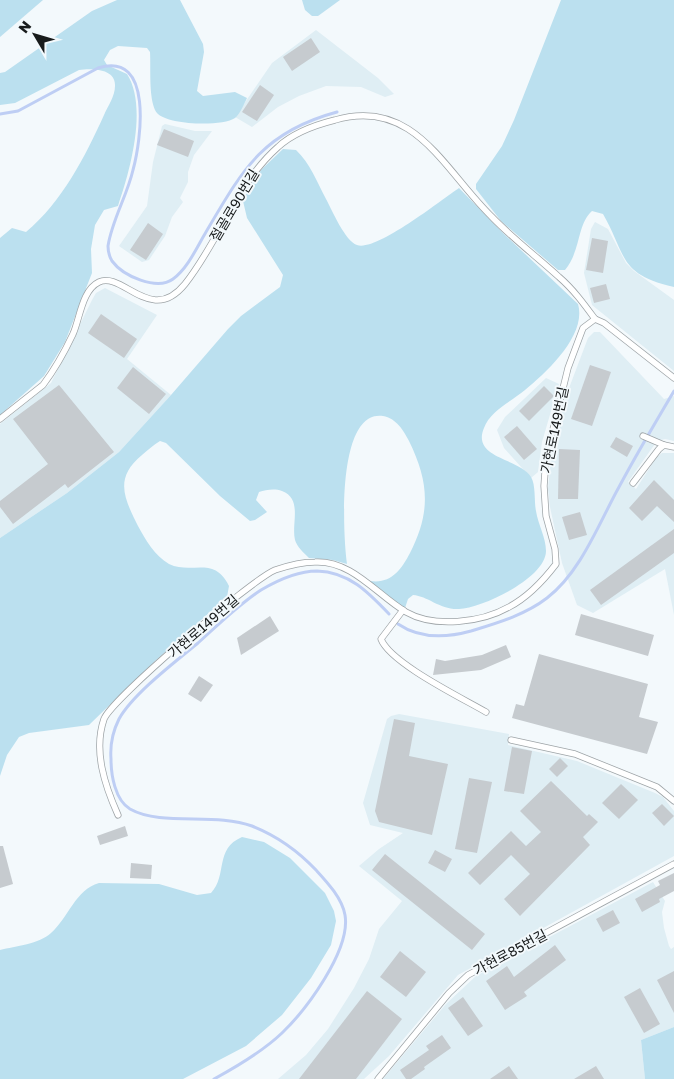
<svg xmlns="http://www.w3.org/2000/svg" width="674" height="1079" viewBox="0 0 674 1079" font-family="'Golos Text','Noto Sans KR',sans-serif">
<rect width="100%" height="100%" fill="#f3f9fc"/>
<g fill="#dfeef4">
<polygon points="316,30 378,78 394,94 385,97 361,87 326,86 299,96 278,107 252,127 235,117 272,63"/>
<polygon points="165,124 195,131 212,131 194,155 188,172 188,182 180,198 183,202 172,217 165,236 149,260 142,262 119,246 147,206 153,162 162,126"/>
<polygon points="595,222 608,229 626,263 634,271 674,300 674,371 592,305 584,273 591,229"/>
<polygon points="105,288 157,315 127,359 171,395 119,452 67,493 0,538 0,424 51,383 92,300 96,293"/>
<polygon points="594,332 600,332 664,399 674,396 674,441 665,439 657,441 628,482 636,489 656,458 662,453 674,453 674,615 665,569 593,613 577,605 562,563 550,507 548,489 551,458 566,396 588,338"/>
<polygon points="546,378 559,384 542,442 538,472 531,478 504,448 497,430 505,417"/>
<polygon points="399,714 509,734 508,745 577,761 655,793 663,797 674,811 674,856 458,975 389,1056 364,1079 278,1079 306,1055 328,1029 354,988 369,959 379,929 402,901 359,866 379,849 403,833 370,825 363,803 387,719 391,716"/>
<polygon points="653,882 665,901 662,912 664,928 669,946 671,949 674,947 674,1027 641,1040 645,1079 383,1079 446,1004 476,976"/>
</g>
<g fill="#bbe0ef">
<polygon points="0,0 43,0 0,37"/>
<path d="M 117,0 L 180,0 L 203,44 L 204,52 L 197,91 L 203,96 L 235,92 L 247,98 C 244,104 240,114 235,118 C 222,127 167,125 157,113 C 148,101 151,67 150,52 L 147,48 L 118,46 L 110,50 L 104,60 L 107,65 L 127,74 C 148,107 130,171 118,206 L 104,210 L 95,225 L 91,249 L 92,273 L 65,342 L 44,376 L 0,415 L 0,238 L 12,228 L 26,232 C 62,202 85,157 104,115 C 108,106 115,96 115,86 C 116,68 91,68 79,70 L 15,103 L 0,105 L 0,73 L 5,72 L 92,11 Z"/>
<polygon points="302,0 340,0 318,16 312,16 305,10"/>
<path d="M 561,0 L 674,0 L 674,287 C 618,274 627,256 603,214 L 592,211 C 577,224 581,251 565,270 L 558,270 L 501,221 L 476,189 L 476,184 L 502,146 L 514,120 Z"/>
<path d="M 283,149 L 296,150 C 310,163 317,182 326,199 C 332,210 345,241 357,245 C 376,252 441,200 459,188 L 504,234 L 578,304 C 587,335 547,372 525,390 C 512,401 490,411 484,428 C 471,459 520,458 531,477 C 536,485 534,502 536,511 C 538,524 546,538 546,551 C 546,578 482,608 459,609 C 440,610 428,596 413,595 L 408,599 L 405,608 C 392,603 377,592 370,581 C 391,584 401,570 410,553 C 431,512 429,482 409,441 C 404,431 396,418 383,416 C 336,409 343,536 347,564 L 333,560 L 309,558 C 304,553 297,547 295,540 C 291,524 303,499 282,491 C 274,488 266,490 259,492 L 256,500 L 267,512 L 255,520 L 250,521 L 220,496 L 166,443 L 160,441 C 153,445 148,450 142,455 C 114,478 124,498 138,526 C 145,539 155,556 169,564 C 192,575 214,555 229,586 L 227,597 L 155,661 L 89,725 L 29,733 L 19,737 L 7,755 L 0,776 L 0,538 L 67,493 L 119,452 L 171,395 L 228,329 L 241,316 L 280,287 L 283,275 L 247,218 L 243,201 L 250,185 L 262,169 Z"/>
<path d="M 242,837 L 264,842 L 290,858 L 325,893 L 334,911 L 336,921 L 331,945 L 311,978 L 282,1015 L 246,1046 L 183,1079 L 0,1079 L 0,950 C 16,946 39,944 51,933 C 69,917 75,890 99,883 L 159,884 L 197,895 L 211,893 C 228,875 214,849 242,837 Z"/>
<polygon points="674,1027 674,1079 645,1079 641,1040"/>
</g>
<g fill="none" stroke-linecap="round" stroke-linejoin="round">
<g stroke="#becef4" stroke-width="3">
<path d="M 0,114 L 18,111 L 98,68 C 154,50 141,141 133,170 C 127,196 112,220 108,246 C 108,251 109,256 112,261 C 123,276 157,291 173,279 C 188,268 197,247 206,232 C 243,169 263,132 337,112"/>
<path d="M 398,624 C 420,639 446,638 471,631 C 497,623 525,615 547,598 C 581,572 599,523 619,487 C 636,455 655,423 674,391"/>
<path d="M 214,1079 C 238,1066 262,1052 282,1033 C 306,1010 351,950 345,915 C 342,898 327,882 316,870 C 298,851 275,835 252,826 C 215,812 162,827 130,809 C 115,800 111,775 111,759 C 110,746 113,731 119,719 C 133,694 175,662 198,643 C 218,625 238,605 261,590 C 278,580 297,571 317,571 C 349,572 368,592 389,614"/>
</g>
</g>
<g fill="#c6cbcf">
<polygon points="311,38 320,52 292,71 283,57"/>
<polygon points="260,85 274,95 257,121 242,112"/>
<polygon points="164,129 194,141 188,157 157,145"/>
<polygon points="148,223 163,234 146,260 130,250"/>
<polygon points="592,238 608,241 603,273 586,270"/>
<polygon points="606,284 610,299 594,303 590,288"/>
<polygon points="101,314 137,339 124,358 88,333"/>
<polygon points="590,365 611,372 592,426 571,419"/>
<polygon points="133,367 166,394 149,414 117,388"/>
<polygon points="59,385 114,452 68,488 65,484 13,524 0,507 0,501 48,464 13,419"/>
<polygon points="544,386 554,396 529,421 519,411"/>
<polygon points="517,426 537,449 524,460 504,437"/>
<polygon points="616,437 633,446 627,457 610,447"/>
<polygon points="559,449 580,450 578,499 558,499"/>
<polygon points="654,480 674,500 674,522 657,506 642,521 629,508"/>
<polygon points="580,512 587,535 569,540 562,517"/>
<polygon points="674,529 674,553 601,605 590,590"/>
<polygon points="581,614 654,635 648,656 575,635"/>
<polygon points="270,616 279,631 241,655 237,638"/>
<polygon points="506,645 511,657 481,670 433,675 436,659 445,661 482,655"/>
<polygon points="539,654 648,684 639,717 658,722 647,754 512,718 516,704 524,706"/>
<polygon points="199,676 213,685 201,702 188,694"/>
<polygon points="394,719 415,723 409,756 448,764 432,835 379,822 375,811"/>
<polygon points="512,747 532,751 524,794 504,791"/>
<polygon points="560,758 568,766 557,777 549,769"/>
<polygon points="469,778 492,782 477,853 455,849"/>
<polygon points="551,781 587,816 589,814 598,822 583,837 590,845 520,916 504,899 530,874 511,855 480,885 468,873 511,831 526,846 541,832 520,811"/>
<polygon points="621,784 638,800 619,819 602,803"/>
<polygon points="662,804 674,816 664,826 652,813"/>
<polygon points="125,826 128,836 100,845 97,836"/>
<polygon points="0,846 3,846 13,884 0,888"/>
<polygon points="435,850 452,859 445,872 428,863"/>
<polygon points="385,854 485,934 472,950 372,870"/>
<polygon points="131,863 152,865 151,879 130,878"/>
<polygon points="674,873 674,891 659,899 660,902 642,912 635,899 660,885 658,881"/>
<polygon points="613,910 620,923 603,932 596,919"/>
<polygon points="555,945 566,960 524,992 527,996 505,1010 486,981 507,966 514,977"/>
<polygon points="400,951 426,972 406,997 380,977"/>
<polygon points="674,971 674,1013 657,980"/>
<polygon points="640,988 660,1024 644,1033 624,997"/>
<polygon points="367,991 402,1019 356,1079 299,1079"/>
<polygon points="463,997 483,1026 468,1036 448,1008"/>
<polygon points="442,1035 451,1048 424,1067 425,1069 411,1079 406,1079 400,1070 429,1050 426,1046"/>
<polygon points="509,1066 518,1079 490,1079"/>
<polygon points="596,1066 604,1079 574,1079"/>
</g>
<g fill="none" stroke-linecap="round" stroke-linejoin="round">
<defs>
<g id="service">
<path d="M 0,419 L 43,385 C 55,369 65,351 73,334 C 80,318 82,290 99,282 C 123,271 151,326 185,284 C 220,240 236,184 278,147 C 293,133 315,125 335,120 C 414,97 444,170 491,216 C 512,238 536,256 559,277 C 573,289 584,304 595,319"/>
<polyline points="643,436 664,445"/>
<polyline points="633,483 659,449 664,445 674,447"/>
<path d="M 403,610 L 381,639 C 390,663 462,698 486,712"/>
<polyline points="511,740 575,754 657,787 674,801"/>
<path d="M 118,815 C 105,786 93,751 104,719 C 112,699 251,580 275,570 C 287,566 302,562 315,562 C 352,560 377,595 406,612 C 434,628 481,623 509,607 C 528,597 543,581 556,564 L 555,549 L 546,516 L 544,486 L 546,458 L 568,368 L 583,328 L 595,319 L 604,323 L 674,378"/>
<polyline points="378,1079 449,993 468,975 674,864"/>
</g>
</defs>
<use href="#service" stroke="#9ea4a7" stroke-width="7"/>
<use href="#service" stroke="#fff" stroke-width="5.5"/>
</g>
<g text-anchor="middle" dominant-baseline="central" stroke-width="4" stroke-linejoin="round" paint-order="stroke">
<g font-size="14" fill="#181b1c" stroke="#f3f9fc">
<text transform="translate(234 205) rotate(-59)">절골로90번길</text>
<text transform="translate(554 430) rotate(-78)">가현로149번길</text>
<text transform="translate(203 626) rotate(-41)">가현로149번길</text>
<text transform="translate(510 952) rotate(-28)">가현로85번길</text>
</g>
</g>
<g transform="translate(35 35) rotate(308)" stroke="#f3f9fc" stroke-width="4" paint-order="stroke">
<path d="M0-4L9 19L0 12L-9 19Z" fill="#181b1c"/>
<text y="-8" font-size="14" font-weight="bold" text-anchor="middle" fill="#181b1c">N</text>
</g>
</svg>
